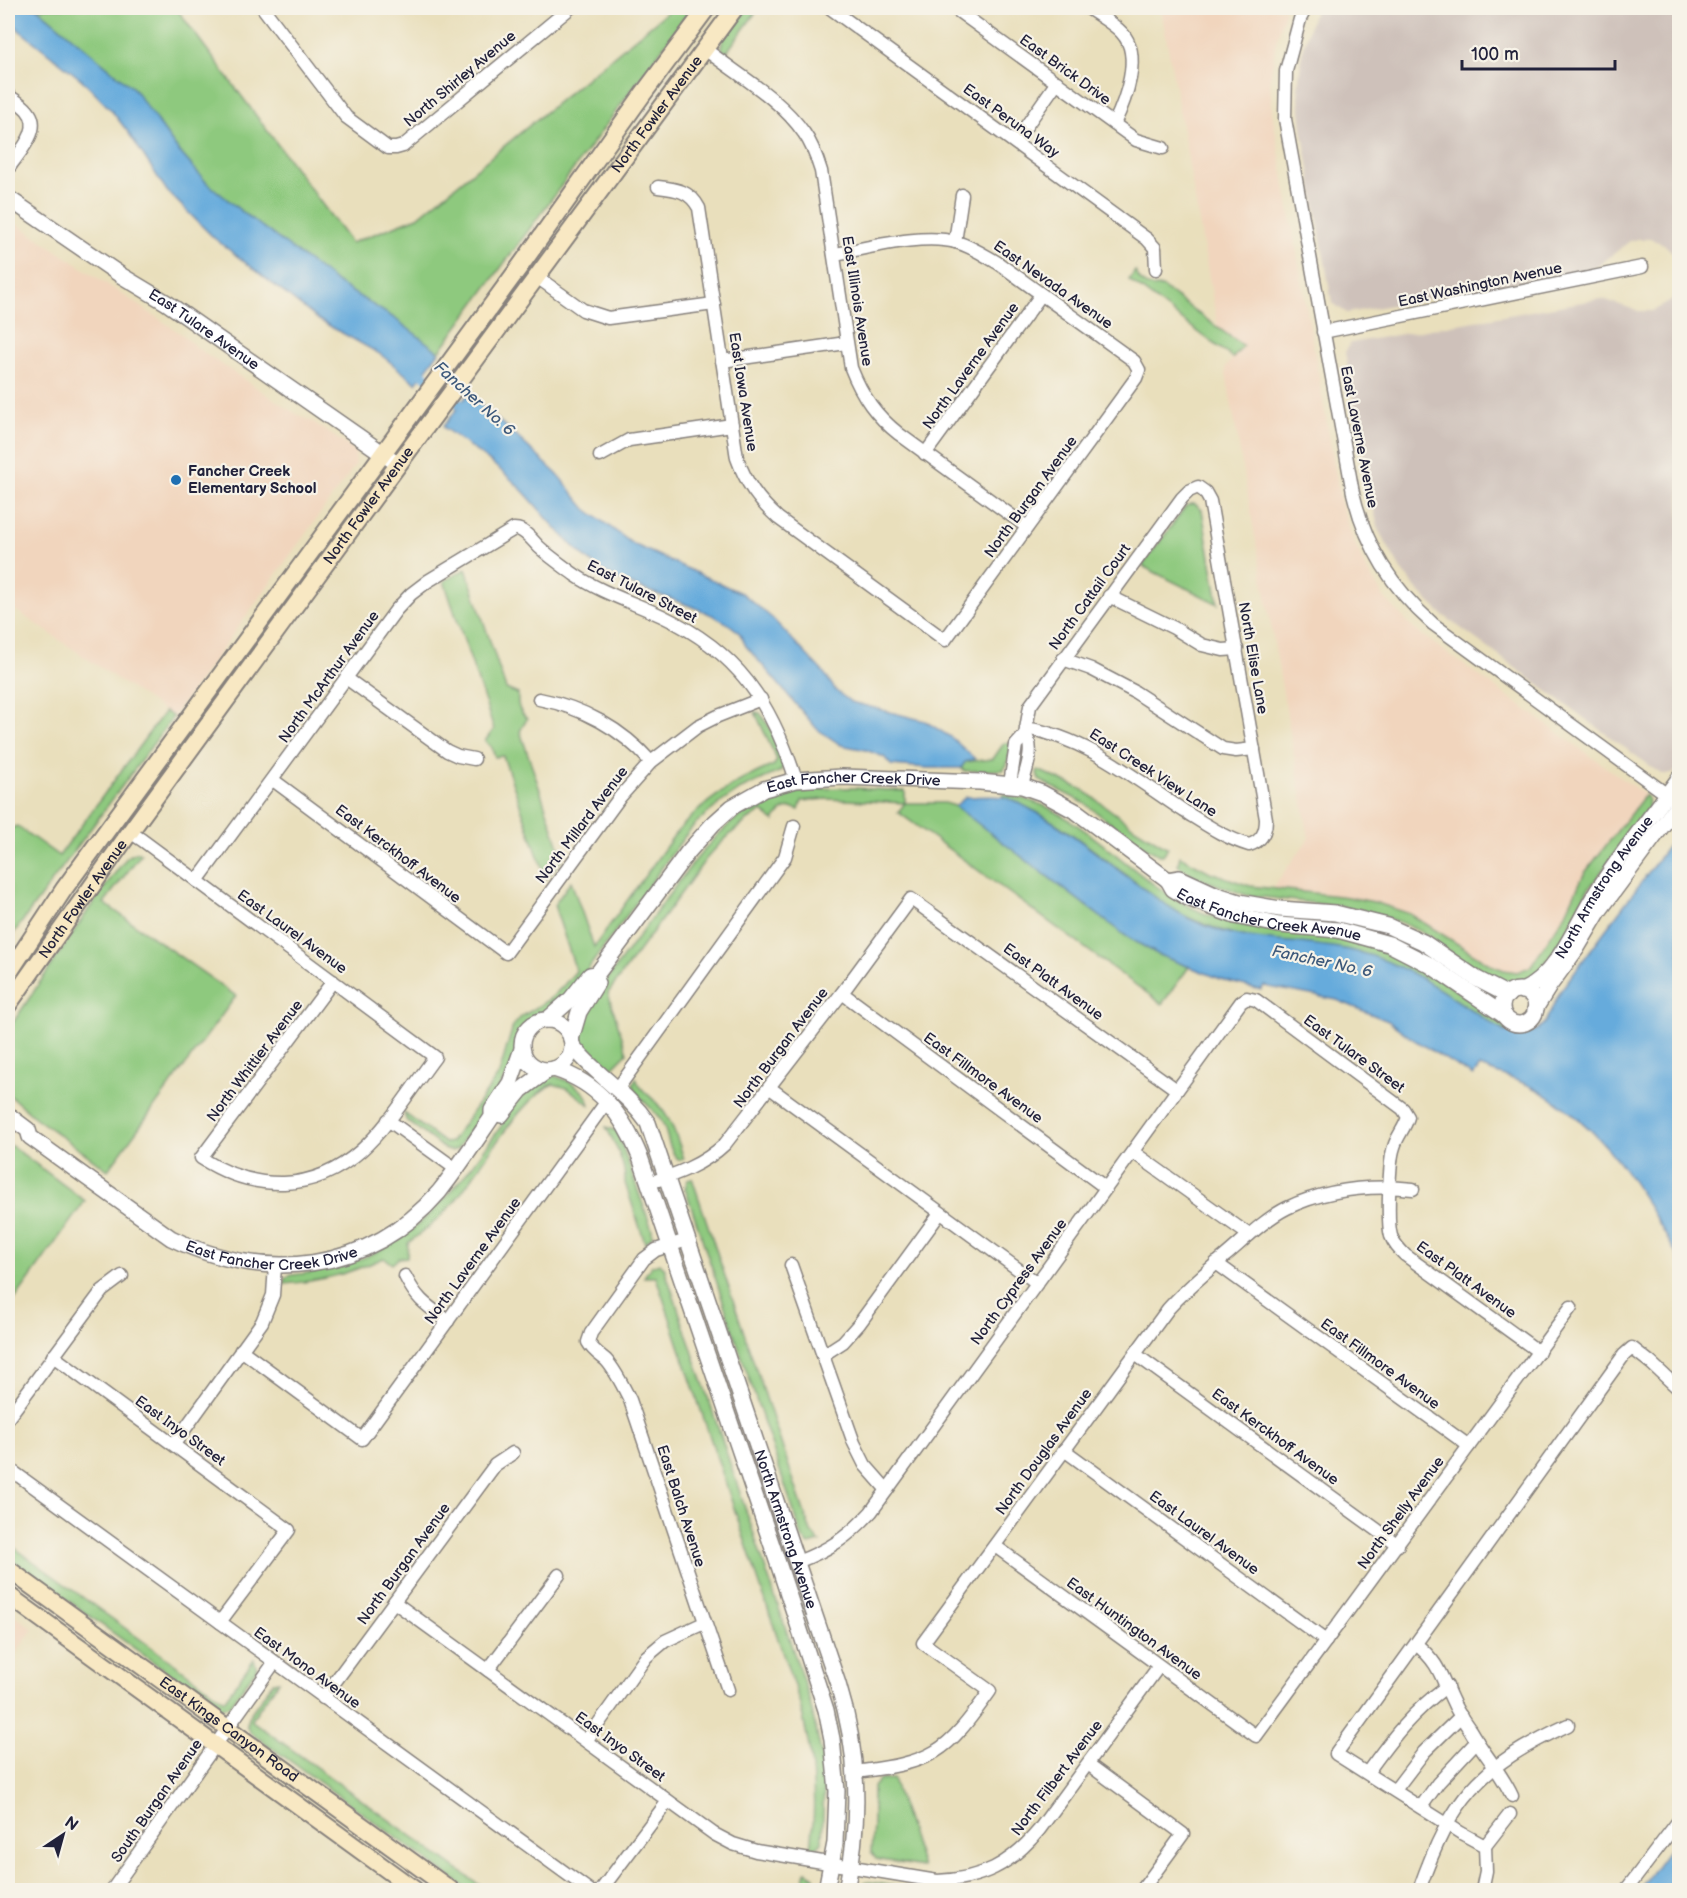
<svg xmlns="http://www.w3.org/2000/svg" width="1687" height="1898" viewBox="0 0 1687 1898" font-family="'Balsamiq Sans',sans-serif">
<rect width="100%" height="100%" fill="#f7f3e8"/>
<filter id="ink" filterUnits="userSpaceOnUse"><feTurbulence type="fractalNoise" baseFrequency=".0167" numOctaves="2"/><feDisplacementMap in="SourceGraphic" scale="12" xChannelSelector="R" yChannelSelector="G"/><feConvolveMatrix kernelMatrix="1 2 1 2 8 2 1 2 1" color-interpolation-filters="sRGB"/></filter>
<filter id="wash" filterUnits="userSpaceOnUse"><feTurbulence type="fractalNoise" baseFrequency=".008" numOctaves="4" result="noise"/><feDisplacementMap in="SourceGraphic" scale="24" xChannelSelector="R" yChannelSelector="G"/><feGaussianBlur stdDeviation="1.35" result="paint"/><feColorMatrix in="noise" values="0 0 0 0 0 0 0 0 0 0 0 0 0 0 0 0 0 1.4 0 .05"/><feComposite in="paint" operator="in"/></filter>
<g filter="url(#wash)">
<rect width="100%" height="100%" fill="#e9dfbc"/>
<g fill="#f1d5bd">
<polygon points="1161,8 1282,8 1285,11 1276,42 1270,79 1272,112 1341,503 1352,537 1366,569 1384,597 1415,630 1645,795 1584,874 1564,915 1530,967 1517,972 1504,970 1491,965 1410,914 1374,902 1319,892 1272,889 1309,838 1225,368 1242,346 1218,328"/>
<polygon points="8,218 183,335 197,348 296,414 313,422 355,451 356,464 173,717 8,605"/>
<polygon points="8,1610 33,1629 8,1664"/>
</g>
<g fill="#cec1ba">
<polygon points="1317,8 1677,8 1680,10 1679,265 1673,253 1664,244 1650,239 1638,239 1630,241 1598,266 1591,269 1347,313 1332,303 1302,128 1298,87 1302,54 1312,17"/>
<polygon points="1679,289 1680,765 1673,774 1661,774 1443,615 1421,594 1402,571 1379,531 1370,494 1345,352 1351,343 1599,299 1606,300 1638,311 1653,311 1671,301"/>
</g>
<g fill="#8ec97e" stroke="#58765c" stroke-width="1.5">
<polygon points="37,8 176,8 351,243 418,217 672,8 692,8 439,352 394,318 339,284 241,211 206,182 177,149 134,89"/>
<polygon points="747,8 759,8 726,53 722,49 722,41"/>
<path d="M 1135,271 C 1140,283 1148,289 1162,287 L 1243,346 L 1233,358 L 1129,280 Z"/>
<polygon points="1191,504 1195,504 1202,510 1218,604 1142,566 1186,506"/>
<path d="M 466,569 L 506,689 L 518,694 C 517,706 519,711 527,719 L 520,731 L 563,858 L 546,879 L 503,756 L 495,757 L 492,748 L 485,741 L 494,729 L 444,581 Z"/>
<polygon points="165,711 173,717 8,941 8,829 17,826 59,856"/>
<path d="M 755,712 L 760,713 L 770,728 L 784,763 L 781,771 L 741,789 L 723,801 L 696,823 L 685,836 L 590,966 L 578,986 L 544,1013 L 530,1020 L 520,1031 L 513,1065 L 488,1106 L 457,1149 L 451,1151 L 446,1150 L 406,1120 L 404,1113 L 445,1143 L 451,1142 L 499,1074 L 513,1026 L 521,1017 L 551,998 L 563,986 L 576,971 L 554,905 L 571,881 L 594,947 L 675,834 C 706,799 731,783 774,765 L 777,760 Z"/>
<polygon points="1004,743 1012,744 1007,765 1003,770 964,771 961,768 965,762 993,759"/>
<polygon points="1038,770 1083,790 1135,828 1168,848 1163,855 1159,855 1136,842 1084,803 1039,780 1037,773"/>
<path d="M 853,788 L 905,791 L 905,803 L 945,803 L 955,806 L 1126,936 L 1159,955 L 1189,967 L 1162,1004 L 898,812 L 905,803 L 827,799 L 802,801 L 799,810 C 788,805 780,810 774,821 L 762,811 C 740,824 722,840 706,859 L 608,993 L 627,1053 L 609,1071 C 598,1066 579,1049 578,1036 C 577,1022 596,991 606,981 C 628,951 650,921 671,892 C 725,818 757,787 853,788 Z"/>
<path d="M 1004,794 C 1018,797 1033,801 1047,807 C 1103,835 1143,887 1201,912 C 1248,932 1290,929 1339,937 C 1404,947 1457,991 1509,1029 L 1505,1032 C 1458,1002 1412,966 1358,952 C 1331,946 1304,945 1276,942 C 1245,939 1214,929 1185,916 C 1165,907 1146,890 1129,877 C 1089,847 1051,814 1003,797 Z"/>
<polygon points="1645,795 1648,799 1649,808 1587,891 1565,935 1539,972 1531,978 1512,984 1498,983 1484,975 1441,947 1430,936 1400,922 1361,910 1337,906 1246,895 1198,878 1181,868 1178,864 1180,856 1210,872 1250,886 1348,897 1374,902 1410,914 1491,965 1504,970 1517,972 1530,967 1565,915 1584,874"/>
<polygon points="138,852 141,854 104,903 236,996 108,1170 33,1116 8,1094 8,1030 97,897 128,856"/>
<path d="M 554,1076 C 569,1080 587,1090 590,1105 L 567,1088 L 553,1084 C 518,1101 481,1168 456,1200 C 442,1217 426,1230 408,1243 L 407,1257 L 399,1258 L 392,1264 L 384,1258 C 347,1274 324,1281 284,1284 L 285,1278 L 292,1275 C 379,1266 427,1227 478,1158 C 486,1147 494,1136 502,1125 C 506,1118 508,1110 513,1105 C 523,1094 538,1086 549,1077 Z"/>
<path d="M 636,1078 C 640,1091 652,1096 660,1107 C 673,1122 678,1141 684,1159 L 680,1160 C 668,1153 668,1133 662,1122 C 654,1108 636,1098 633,1084 Z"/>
<path d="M 606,1127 L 617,1131 L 652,1230 L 652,1237 L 645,1243 L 625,1183 C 626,1164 615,1144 606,1127 Z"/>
<polygon points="8,1145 13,1147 85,1201 8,1309"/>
<polygon points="692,1178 811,1532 820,1542 809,1545 803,1539 685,1188 688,1179"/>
<path d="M 659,1263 L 664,1267 L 809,1698 L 822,1757 L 824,1785 L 822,1842 L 815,1849 L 811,1849 C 817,1794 813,1755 799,1701 L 656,1277 L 644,1277 L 651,1266 Z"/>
<path d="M 8,1543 L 224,1700 L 254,1659 L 257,1668 L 231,1704 C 224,1709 221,1708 213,1705 L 8,1557 Z"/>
<polygon points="279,1681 251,1720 486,1890 469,1890 250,1732 247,1727 248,1717 273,1682"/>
<polygon points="893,1779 922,1867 876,1859 871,1852 873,1825 873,1787 879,1780"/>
<polygon points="806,1871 814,1876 815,1881 813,1890 802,1890"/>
<polygon points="871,1882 919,1890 860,1890 864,1883"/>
</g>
<g fill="#66abdc" stroke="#44668c" stroke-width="1.5">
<polygon points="8,8 37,8 134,89 177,149 206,182 241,211 339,284 394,318 439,352 416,383 380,354 319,320 214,238 167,191 128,132 111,110 82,80 19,30 8,16"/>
<path d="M 468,394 L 512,432 L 557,474 L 586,509 L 633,544 L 743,594 L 772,618 L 824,673 L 836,691 L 851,702 L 925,721 L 952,738 L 975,759 L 965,762 L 961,768 L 928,768 L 891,765 L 884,757 L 866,750 L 841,745 L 817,729 L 746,646 C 744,643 742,637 740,634 C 720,610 645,593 615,578 C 577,558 550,520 522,490 C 499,466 469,447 443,427 Z"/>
<path d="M 966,797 C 978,797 991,795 1003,797 C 1015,799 1025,807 1036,812 C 1088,841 1130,884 1181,914 C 1237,947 1298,937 1358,952 C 1412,965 1458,1003 1505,1032 L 1509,1029 L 1528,1032 L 1537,1030 L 1545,1022 L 1561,990 L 1679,831 L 1679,1263 L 1678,1257 C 1639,1188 1607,1129 1536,1089 C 1519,1080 1498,1074 1480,1067 L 1473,1076 L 1414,1040 L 1388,1021 L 1337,1000 L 1264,986 L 1261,990 L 1226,981 L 1159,955 L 1126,936 L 955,806 Z"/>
<polygon points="1679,1835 1679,1890 1639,1890"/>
</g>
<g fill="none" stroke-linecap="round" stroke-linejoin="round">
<polyline stroke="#66abdc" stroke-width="10" points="412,365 469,412"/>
</g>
</g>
<g filter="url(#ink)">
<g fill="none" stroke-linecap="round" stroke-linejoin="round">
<defs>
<g id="minor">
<polyline points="263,8 346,117 388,148 396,148 403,146 570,8"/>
<polyline points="830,8 1147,239 1155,248 1156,269"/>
<polyline points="954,8 1136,140 1163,148"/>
<path d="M 1088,8 C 1099,16 1113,23 1122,33 C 1143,55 1125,101 1114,124"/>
<path d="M 1306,8 L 1300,19 L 1286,71 L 1285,119 L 1353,493 C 1366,547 1392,588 1433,624 L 1673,799"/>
<path d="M 705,49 C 738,75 780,98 804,133 C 812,144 817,158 821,171 L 851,368 C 862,396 876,416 899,434 L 1027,527"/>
<path d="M 8,95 C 14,100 22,104 27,110 C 44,129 19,152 8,169"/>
<polyline points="1015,142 1057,82"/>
<path d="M 658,187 C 677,189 690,191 699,208 L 737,458 C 746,483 758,500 778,518 L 945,640 L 1136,378 L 1139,370 L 1134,361 L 998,263 C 984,255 971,246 956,242 C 921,233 869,248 834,254"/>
<polyline points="955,242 962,195"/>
<polyline points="537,277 583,310 608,318 714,304"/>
<polyline points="1323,332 1642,267"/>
<polyline points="722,361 846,343"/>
<polyline points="925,454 1041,295"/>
<polyline points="600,456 629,440 732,425"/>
<polyline points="1109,596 1174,628 1202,645 1223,650 1237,649"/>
<polyline points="1063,659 1091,669 1135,692 1223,749 1236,751 1254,749"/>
<polyline points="346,678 447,751 458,756 474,759"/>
<path d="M 539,699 C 582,707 622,729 651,762"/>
<polyline points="273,780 506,953 620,797 651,762 698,726 718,716 761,699"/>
<path d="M 1010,784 L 1016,745 L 1025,735 L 1030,706 L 1182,498 L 1189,491 L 1198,487 L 1205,492 L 1210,501 L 1266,819 C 1266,832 1262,841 1249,845 C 1225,838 1205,824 1184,811 C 1134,778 1086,738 1026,728"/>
<path d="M 1022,786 C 1025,771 1036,748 1025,735"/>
<path d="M 130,832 L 142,840 L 435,1057 C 394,1111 360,1180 284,1183 C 254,1184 226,1174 201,1158 L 333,981"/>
<path d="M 197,881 L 396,610 L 411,594 L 428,581 L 514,529 C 519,529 518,529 522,531 C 529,535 533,541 539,547 C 550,557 563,566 575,575 C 602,593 632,602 662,616 C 738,652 771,702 796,780"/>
<polyline points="842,993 1106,1188"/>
<polyline points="618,1088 785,857 794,826"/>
<polyline points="770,1088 1037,1283"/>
<polyline points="388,1120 456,1169"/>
<polyline points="1133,1152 1249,1235"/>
<path d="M 649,1183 C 677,1174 703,1165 725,1144 L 842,993 L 911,899 L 1177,1090"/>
<path d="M 687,1240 L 656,1250 L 644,1259 L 591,1333 L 588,1342 C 593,1351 599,1354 606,1360 C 616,1371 623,1386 630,1400 L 728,1690"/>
<polyline points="1216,1263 1469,1446"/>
<polyline points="791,1265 854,1443 865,1465 887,1490"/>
<path d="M 405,1276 C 417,1300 426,1305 448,1321"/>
<polyline points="241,1350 362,1439 607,1101"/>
<polyline points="1135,1354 1398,1545"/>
<polyline points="823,1355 843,1342 859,1324 940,1213"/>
<polyline points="53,1356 289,1530 220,1622"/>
<polyline points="8,1418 102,1291 122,1276"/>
<polyline points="174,1444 262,1322 273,1295 275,1266"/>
<polyline points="1064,1450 1326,1641"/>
<polyline points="8,1468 589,1890"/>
<polyline points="995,1546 1256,1736 1571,1307"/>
<path d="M 797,1562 C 829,1550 848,1537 871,1512 L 1241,1002 L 1247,998 L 1256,1000 L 1403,1109 L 1408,1117 C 1405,1128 1397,1136 1394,1147 C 1389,1160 1387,1223 1391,1236 C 1394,1244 1399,1249 1405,1255 L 1539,1352"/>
<path d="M 394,1602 L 714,1834 L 733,1844 L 756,1851 L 937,1881 C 982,1879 1010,1865 1039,1830 L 1159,1666"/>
<path d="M 1416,1644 C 1440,1664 1440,1675 1453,1702 C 1457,1712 1464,1721 1470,1730 C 1483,1753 1501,1772 1512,1796"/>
<polyline points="488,1670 559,1575"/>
<polyline points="323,1698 495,1465 513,1453"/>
<polyline points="586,1741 646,1657 665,1641 704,1623"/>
<polyline points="1088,1764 1183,1834 1142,1890"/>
<path d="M 855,1772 C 933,1762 945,1755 990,1691 L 923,1643 L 1168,1309 C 1186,1289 1205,1273 1225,1256 C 1244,1240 1265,1219 1287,1208 C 1327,1189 1370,1185 1413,1189"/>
<path d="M 1367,1773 C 1392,1738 1412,1712 1447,1686"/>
<polyline points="1395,1790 1424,1752 1461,1716"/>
<polyline points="1421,1807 1438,1783 1477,1741"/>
<polyline points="1485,1846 1510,1814"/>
<polyline points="112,1890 274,1663"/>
<polyline points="601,1890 668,1801"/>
<path d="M 1419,1890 C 1451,1799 1479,1766 1568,1725"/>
<polyline points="1482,1890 1486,1871 1485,1846 1461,1833 1336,1754 1624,1355 1632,1348 1651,1363 1680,1390"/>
<polyline points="1626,1890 1680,1819"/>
</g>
<g id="tertiary">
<path id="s1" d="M 8,198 L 122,276 L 167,303 L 398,464"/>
<path id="s2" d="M 1168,880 L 1173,889 L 1188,898 L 1235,916 L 1279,925 L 1338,930 L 1389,944 L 1430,965 L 1505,1016"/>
<polyline points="1168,880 1180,878 1217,895 1239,902 1280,909 1335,913 1388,926 1423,942 1477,979 1508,995"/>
<circle cx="1519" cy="1007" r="17"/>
<path id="s3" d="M 1522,991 C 1558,975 1576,924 1596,893 C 1621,853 1652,816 1680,777"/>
<polyline points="1535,1009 1550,985 1577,948 1599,911 1680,802"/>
<path id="s4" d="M 547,1020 L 571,999 L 590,975 L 597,974 L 688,852 L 713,824 L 732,807 L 764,789 L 796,780 L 842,777 L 980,782 L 1022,786 L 1042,793 L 1077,812 L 1168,880"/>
<circle cx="547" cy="1045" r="25"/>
<polyline points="571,1039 579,1012 597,983"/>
<path id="s5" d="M 572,1045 C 595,1075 626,1091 648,1123 L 838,1684 C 859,1751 861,1821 846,1890"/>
<path d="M 554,1069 C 599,1083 623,1115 640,1157 L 780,1569 L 826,1710 L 832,1739 L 837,1791 L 835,1843 L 826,1890"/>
<path id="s6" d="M 8,1115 L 28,1130 L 30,1137 L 171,1238 C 264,1283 368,1274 439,1192 C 458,1168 475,1142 492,1117 L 492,1110 L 510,1083 L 522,1049"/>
<polyline points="501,1115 521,1090 548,1070"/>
</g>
<g id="secondary">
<polyline points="8,974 64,889 521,265 643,94 707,8"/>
<path id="s7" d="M 8,1005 L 130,832 L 389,477 L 735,8"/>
<path id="s8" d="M 8,1569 L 451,1890"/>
<polyline points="8,1595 415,1890"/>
</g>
</defs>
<use href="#minor" stroke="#86807c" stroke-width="15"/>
<use href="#tertiary" stroke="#86807c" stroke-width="18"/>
<use href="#secondary" stroke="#86807c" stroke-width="20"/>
<use href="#minor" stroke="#fff" stroke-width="12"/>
<use href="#tertiary" stroke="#fff" stroke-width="15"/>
<use href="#secondary" stroke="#f8e8c3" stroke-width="16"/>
</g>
</g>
<circle fill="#1f6fb2" stroke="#f7f3e8" stroke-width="2" cx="176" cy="480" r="6"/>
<g text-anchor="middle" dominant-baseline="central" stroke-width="4.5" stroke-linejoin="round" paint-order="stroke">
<g font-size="15" fill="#22223b" stroke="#f7f3e8">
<text transform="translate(1065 70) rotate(36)">East Brick Drive</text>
<text transform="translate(460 79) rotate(-40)">North Shirley Avenue</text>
<text stroke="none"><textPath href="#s7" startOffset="1102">North Fowler Avenue</textPath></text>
<text transform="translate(1011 121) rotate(36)">East Peruna Way</text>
<text transform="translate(1053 285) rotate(35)">East Nevada Avenue</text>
<text transform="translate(1480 285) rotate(-12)">East Washington Avenue</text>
<text transform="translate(857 301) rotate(81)">East Illinois Avenue</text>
<text stroke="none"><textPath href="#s1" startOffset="236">East Tulare Avenue</textPath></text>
<text transform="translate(971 366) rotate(-54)">North Laverne Avenue</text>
<text transform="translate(743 392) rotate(81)">East Iowa Avenue</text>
<text transform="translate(1359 437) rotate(79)">East Laverne Avenue</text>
<text transform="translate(1031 497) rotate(-54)">North Burgan Avenue</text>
<text stroke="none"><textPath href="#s7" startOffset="616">North Fowler Avenue</textPath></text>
<text transform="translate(642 592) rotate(27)">East Tulare Street</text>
<text transform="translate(1090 597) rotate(-54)">North Cattail Court</text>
<text transform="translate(1253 658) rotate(80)">North Elise Lane</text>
<text transform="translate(329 677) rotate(-54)">North McArthur Avenue</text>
<text transform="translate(1153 773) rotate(33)">East Creek View Lane</text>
<text stroke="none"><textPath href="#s4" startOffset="412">East Fancher Creek Drive</textPath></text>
<text transform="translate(582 825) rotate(-53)">North Millard Avenue</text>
<text transform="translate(398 854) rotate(37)">East Kerckhoff Avenue</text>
<text stroke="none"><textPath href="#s3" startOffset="134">North Armstrong Avenue</textPath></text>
<text stroke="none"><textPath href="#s7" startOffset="130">North Fowler Avenue</textPath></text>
<text stroke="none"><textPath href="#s2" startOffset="111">East Fancher Creek Avenue</textPath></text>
<text transform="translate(292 932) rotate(36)">East Laurel Avenue</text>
<text transform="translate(1053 982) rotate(36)">East Platt Avenue</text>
<text transform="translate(781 1048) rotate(-53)">North Burgan Avenue</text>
<text transform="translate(1354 1054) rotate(36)">East Tulare Street</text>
<text transform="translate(255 1061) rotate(-53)">North Whittier Avenue</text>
<text transform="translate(983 1078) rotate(36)">East Fillmore Avenue</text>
<text stroke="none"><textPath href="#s6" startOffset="310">East Fancher Creek Drive</textPath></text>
<text transform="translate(473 1261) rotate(-54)">North Laverne Avenue</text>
<text transform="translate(1466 1280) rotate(36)">East Platt Avenue</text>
<text transform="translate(1019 1282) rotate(-54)">North Cypress Avenue</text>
<text transform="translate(1380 1364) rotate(36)">East Fillmore Avenue</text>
<text transform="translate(180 1431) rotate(36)">East Inyo Street</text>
<text transform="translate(1275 1437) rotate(36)">East Kerckhoff Avenue</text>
<text transform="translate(1044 1452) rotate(-54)">North Douglas Avenue</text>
<text transform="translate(681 1506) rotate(72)">East Balch Avenue</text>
<text transform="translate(1401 1513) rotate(-54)">North Shelly Avenue</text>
<text stroke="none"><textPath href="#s5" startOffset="538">North Armstrong Avenue</textPath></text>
<text transform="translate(1204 1533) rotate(36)">East Laurel Avenue</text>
<text transform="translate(404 1564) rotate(-54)">North Burgan Avenue</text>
<text transform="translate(1134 1629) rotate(36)">East Huntington Avenue</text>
<text transform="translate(307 1668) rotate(36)">East Mono Avenue</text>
<text stroke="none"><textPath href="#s8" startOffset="273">East Kings Canyon Road</textPath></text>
<text transform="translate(620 1747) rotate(36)">East Inyo Street</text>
<text transform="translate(1057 1778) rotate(-53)">North Filbert Avenue</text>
<text transform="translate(157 1801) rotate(-55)">South Burgan Avenue</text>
</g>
<g font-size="15" font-weight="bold" fill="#22223b" stroke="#f7f3e8" text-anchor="start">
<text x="188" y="471">Fancher Creek<tspan x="188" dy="17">Elementary School</tspan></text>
</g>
<g font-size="16" font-style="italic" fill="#3d597b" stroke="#f7f3e8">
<text transform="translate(474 399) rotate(42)">Fancher No. 6</text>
<text transform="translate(1322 962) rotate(12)">Fancher No. 6</text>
</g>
</g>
<rect width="1687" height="1898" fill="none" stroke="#f7f3e8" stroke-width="30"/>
<g transform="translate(63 1835) rotate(36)" stroke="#f7f3e8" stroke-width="4.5" paint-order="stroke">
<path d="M0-4.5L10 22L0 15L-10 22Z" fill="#22223b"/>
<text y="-9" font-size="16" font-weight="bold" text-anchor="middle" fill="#22223b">N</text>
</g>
<path d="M1462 60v9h153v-9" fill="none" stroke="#22223b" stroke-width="3"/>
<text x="1471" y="60" font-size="18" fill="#22223b" stroke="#f7f3e8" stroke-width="4.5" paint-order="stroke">100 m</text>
</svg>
